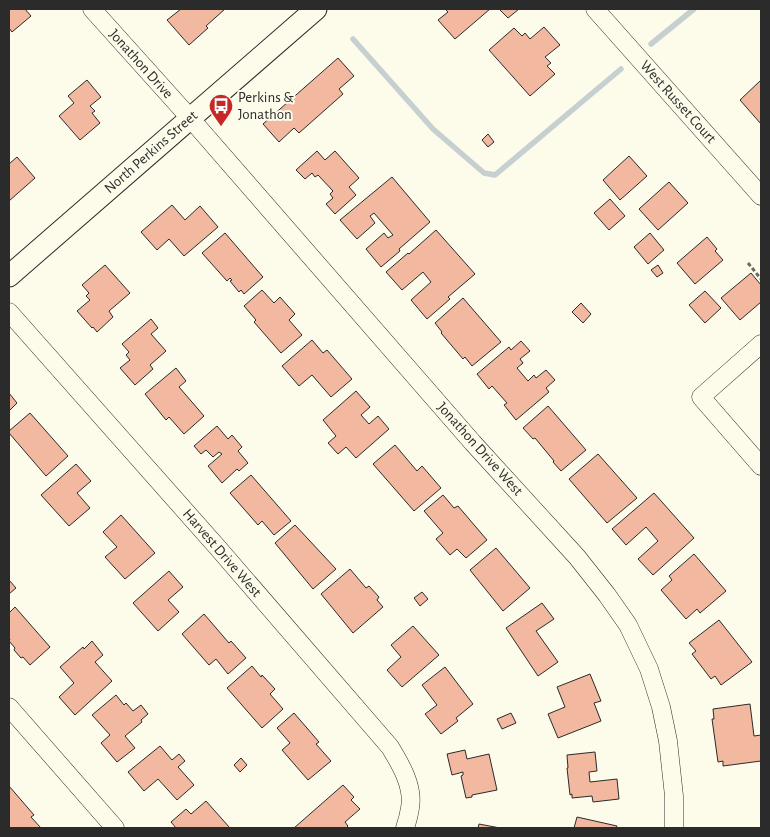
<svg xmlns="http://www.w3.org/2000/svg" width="770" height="837" viewBox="0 0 770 837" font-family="'Alegreya Sans',sans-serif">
<rect width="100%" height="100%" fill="#fdfbea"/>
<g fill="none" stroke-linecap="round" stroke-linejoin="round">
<g stroke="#c7d0d0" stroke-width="5.5">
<polyline points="353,39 433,129 484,173 495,175 621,69"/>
<polyline points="651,44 694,9"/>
</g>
</g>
<g fill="#f2b8a0" stroke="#2b2b2b">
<polygon points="9,9 25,9 31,16 12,32 9,28"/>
<polygon points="181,9 225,9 206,26 208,28 189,45 167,20"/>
<polygon points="445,9 490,9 455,39 438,20 448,12"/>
<polygon points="499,9 519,9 508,18"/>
<polygon points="544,27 560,45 545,57 551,63 547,66 555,74 530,96 489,50 514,28 522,36 525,33 530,39"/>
<polygon points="338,58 354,76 339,89 343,94 299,133 294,128 279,142 263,124"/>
<polygon points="87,80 101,97 90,106 95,111 92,113 100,123 80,140 59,116 74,103 68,96"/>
<polygon points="761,80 761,124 740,100"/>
<polygon points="488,134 494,142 488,147 482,140"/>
<polygon points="317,151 325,160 335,151 359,178 349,187 356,195 335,214 326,204 333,198 330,194 333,191 318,175 315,177 312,173 305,179 296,170"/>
<polygon points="629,156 647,176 620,200 603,180"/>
<polygon points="17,157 35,178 9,201 9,164"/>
<polygon points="392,177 430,222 399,249 400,251 381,267 366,249 384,233 388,238 393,235 374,213 370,216 375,223 357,239 340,220"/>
<polygon points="669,182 688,203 658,230 639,209"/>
<polygon points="610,199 625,216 609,230 594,213"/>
<polygon points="172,205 185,220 200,206 218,227 184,256 169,239 157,250 141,232"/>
<polygon points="436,230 475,274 448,297 450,299 427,319 411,300 431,282 423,272 402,290 386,272 408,253 409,254"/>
<polygon points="225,233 263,277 244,294 241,290 239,292 230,281 232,280 230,278 227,281 202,253"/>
<polygon points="650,233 664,250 648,264 634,247"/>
<polygon points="707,237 717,249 715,251 723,260 695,284 677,263"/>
<polygon points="105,265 130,293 109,311 113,317 97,332 93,327 92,328 77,311 90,300 86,296 89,293 82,285"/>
<polygon points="658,265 663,273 657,277 651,270"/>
<polygon points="751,273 761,285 761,302 740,320 721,298"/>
<polygon points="262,290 274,303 280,297 295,314 289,320 302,335 281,353 254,322 256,320 244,306"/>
<polygon points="705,291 721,308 705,323 689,305"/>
<polygon points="463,298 501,342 472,366 465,357 463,359 441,333 442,332 435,323"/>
<polygon points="581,303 591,314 583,323 572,312"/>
<polygon points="151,319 158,328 151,334 166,351 150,365 153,369 135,385 120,368 130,360 126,355 129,352 122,344"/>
<polygon points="312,340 323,353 327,350 352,379 331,397 312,375 299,386 282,366"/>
<polygon points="521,341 530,351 520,359 523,363 517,368 528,381 534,375 536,378 546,370 555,380 546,388 549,392 516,420 504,405 507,403 492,386 489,389 477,374 509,347 511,350"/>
<polygon points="176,368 186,381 179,387 204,416 184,434 169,417 166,420 145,394"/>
<polygon points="356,391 370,407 361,415 369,424 378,416 389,429 356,458 346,447 338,454 328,443 336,436 323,420"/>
<polygon points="9,393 17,403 9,411"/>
<polygon points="548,406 586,450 561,471 553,462 554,461 535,438 533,439 523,428"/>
<polygon points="30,413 68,456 46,476 9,433 9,431"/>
<polygon points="217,426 228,439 232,435 242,447 238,451 248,463 239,471 237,469 222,483 208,466 222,454 219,452 213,457 206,450 201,454 194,446"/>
<polygon points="395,445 417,471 422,466 441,488 414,511 373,464"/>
<polygon points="598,454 637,498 607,523 569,479"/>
<polygon points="76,464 91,481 77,493 90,508 69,526 41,495"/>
<polygon points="251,475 291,521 274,535 262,521 258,525 230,493"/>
<polygon points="654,493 694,538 653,575 638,559 658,541 646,527 626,545 612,529"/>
<polygon points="443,495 454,508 458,506 487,540 466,558 457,549 450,555 436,539 443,533 424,511"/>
<polygon points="121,515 155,553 125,579 105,557 117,547 103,532"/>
<polygon points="295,525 336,569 313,589 275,543"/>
<polygon points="496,548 530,588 503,611 470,570"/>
<polygon points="694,554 726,591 700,613 697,609 686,619 661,590 672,580 669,576"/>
<polygon points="350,569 366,588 369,586 379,597 377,600 383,607 353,633 321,594"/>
<polygon points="169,571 183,587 168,600 179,612 158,631 133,603"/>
<polygon points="9,580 16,588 9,594"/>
<polygon points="422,592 428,599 420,606 414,598"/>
<polygon points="542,603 554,619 536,631 558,662 538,676 506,628"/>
<polygon points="15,607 50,647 30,665 23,657 21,658 14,650 15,648 9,641 10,639 9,638 9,613"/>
<polygon points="204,614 229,643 231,641 246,658 228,674 216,659 209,665 182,634"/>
<polygon points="719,620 752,662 721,685 715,676 711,679 692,654 696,651 689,643"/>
<polygon points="413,626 439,655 402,687 387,670 401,657 391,645"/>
<polygon points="92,641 103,655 95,662 112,681 75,715 59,697 74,683 60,667 83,647 84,649"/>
<polygon points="252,666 261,677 262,675 275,689 270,694 283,709 262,728 227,688"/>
<polygon points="445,667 473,704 456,718 458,721 441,734 425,714 437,705 422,685"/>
<polygon points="590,674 601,701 594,703 601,721 558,738 548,714 565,707 557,687"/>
<polygon points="116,695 124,705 126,703 133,711 141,705 148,714 141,720 142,722 125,736 135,748 117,762 101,743 110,735 92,715"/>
<polygon points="750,704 754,736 761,735 761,761 723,766 723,761 718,762 712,719 714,719 713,709"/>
<polygon points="294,713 319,742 316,744 331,761 308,780 282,750 290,743 277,728"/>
<polygon points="511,713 516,723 502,729 497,719"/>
<polygon points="160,746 172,760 179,754 185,761 178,767 194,785 177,800 158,779 144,791 128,772"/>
<polygon points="465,750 467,759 489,754 497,790 472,795 472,797 466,798 461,776 463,775 463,772 452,775 447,754"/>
<polygon points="595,752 597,771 589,772 590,782 617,779 619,799 593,802 592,796 572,798 572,794 570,795 567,768 568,768 567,755"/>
<polygon points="241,758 247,765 240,772 234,765"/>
<polygon points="343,785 354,797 351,800 360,809 345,822 348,826 346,828 294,828"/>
<polygon points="9,786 34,815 31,817 41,828 9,828"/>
<polygon points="206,801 230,828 176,828 171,822 186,809 191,814"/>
<polygon points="577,817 617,826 616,828 574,828"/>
<polygon points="479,824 500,828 478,828"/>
</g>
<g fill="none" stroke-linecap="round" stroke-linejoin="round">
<defs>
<g id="minor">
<polyline points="92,9 190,118 473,443 577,557 607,595 628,625 649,669 661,707 668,741 674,796 674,828"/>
<polyline points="595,9 761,196"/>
<path d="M 9,312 L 218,548 L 390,747 C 401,765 414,787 410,808 C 409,815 407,822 405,828"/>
<polyline points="761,344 701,397 761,466"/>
<polyline points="9,707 115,828"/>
</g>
<polyline id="tertiary" points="9,276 316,9"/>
</defs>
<use href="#minor" stroke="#2b2b2b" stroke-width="19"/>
<use href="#tertiary" stroke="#2b2b2b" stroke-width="23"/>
<polyline stroke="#6a6964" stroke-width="3" stroke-dasharray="4 2.5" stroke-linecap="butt" points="748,263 761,279"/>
<use href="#minor" stroke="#fdfbea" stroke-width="18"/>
<use href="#tertiary" stroke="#fdfbea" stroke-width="21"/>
</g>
<defs>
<symbol id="bus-pin" viewBox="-11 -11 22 30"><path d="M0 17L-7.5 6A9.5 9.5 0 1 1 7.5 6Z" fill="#c62828" stroke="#fdfbea"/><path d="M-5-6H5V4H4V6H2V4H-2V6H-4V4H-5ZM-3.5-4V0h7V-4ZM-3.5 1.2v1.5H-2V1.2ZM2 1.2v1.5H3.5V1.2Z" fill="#fff"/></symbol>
</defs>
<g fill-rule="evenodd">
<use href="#bus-pin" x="207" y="92" width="28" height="38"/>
</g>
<g text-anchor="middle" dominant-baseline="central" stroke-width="4" stroke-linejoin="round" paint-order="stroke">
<g font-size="15" fill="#2b2b2b" stroke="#fdfbea">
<text transform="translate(141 64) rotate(48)">Jonathon Drive</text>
<text transform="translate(678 102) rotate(48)">West Russet Court</text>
<text transform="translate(151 152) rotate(-41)">North Perkins Street</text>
<text transform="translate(480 449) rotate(48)">Jonathon Drive West</text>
<text transform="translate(222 553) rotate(49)">Harvest Drive West</text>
</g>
<g font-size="15" fill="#2b2b2b" stroke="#fdfbea" text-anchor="start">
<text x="238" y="97">Perkins &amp;<tspan x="238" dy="17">Jonathon</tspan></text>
</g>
</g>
<rect width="770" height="837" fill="none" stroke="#2b2b2b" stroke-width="20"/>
</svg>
